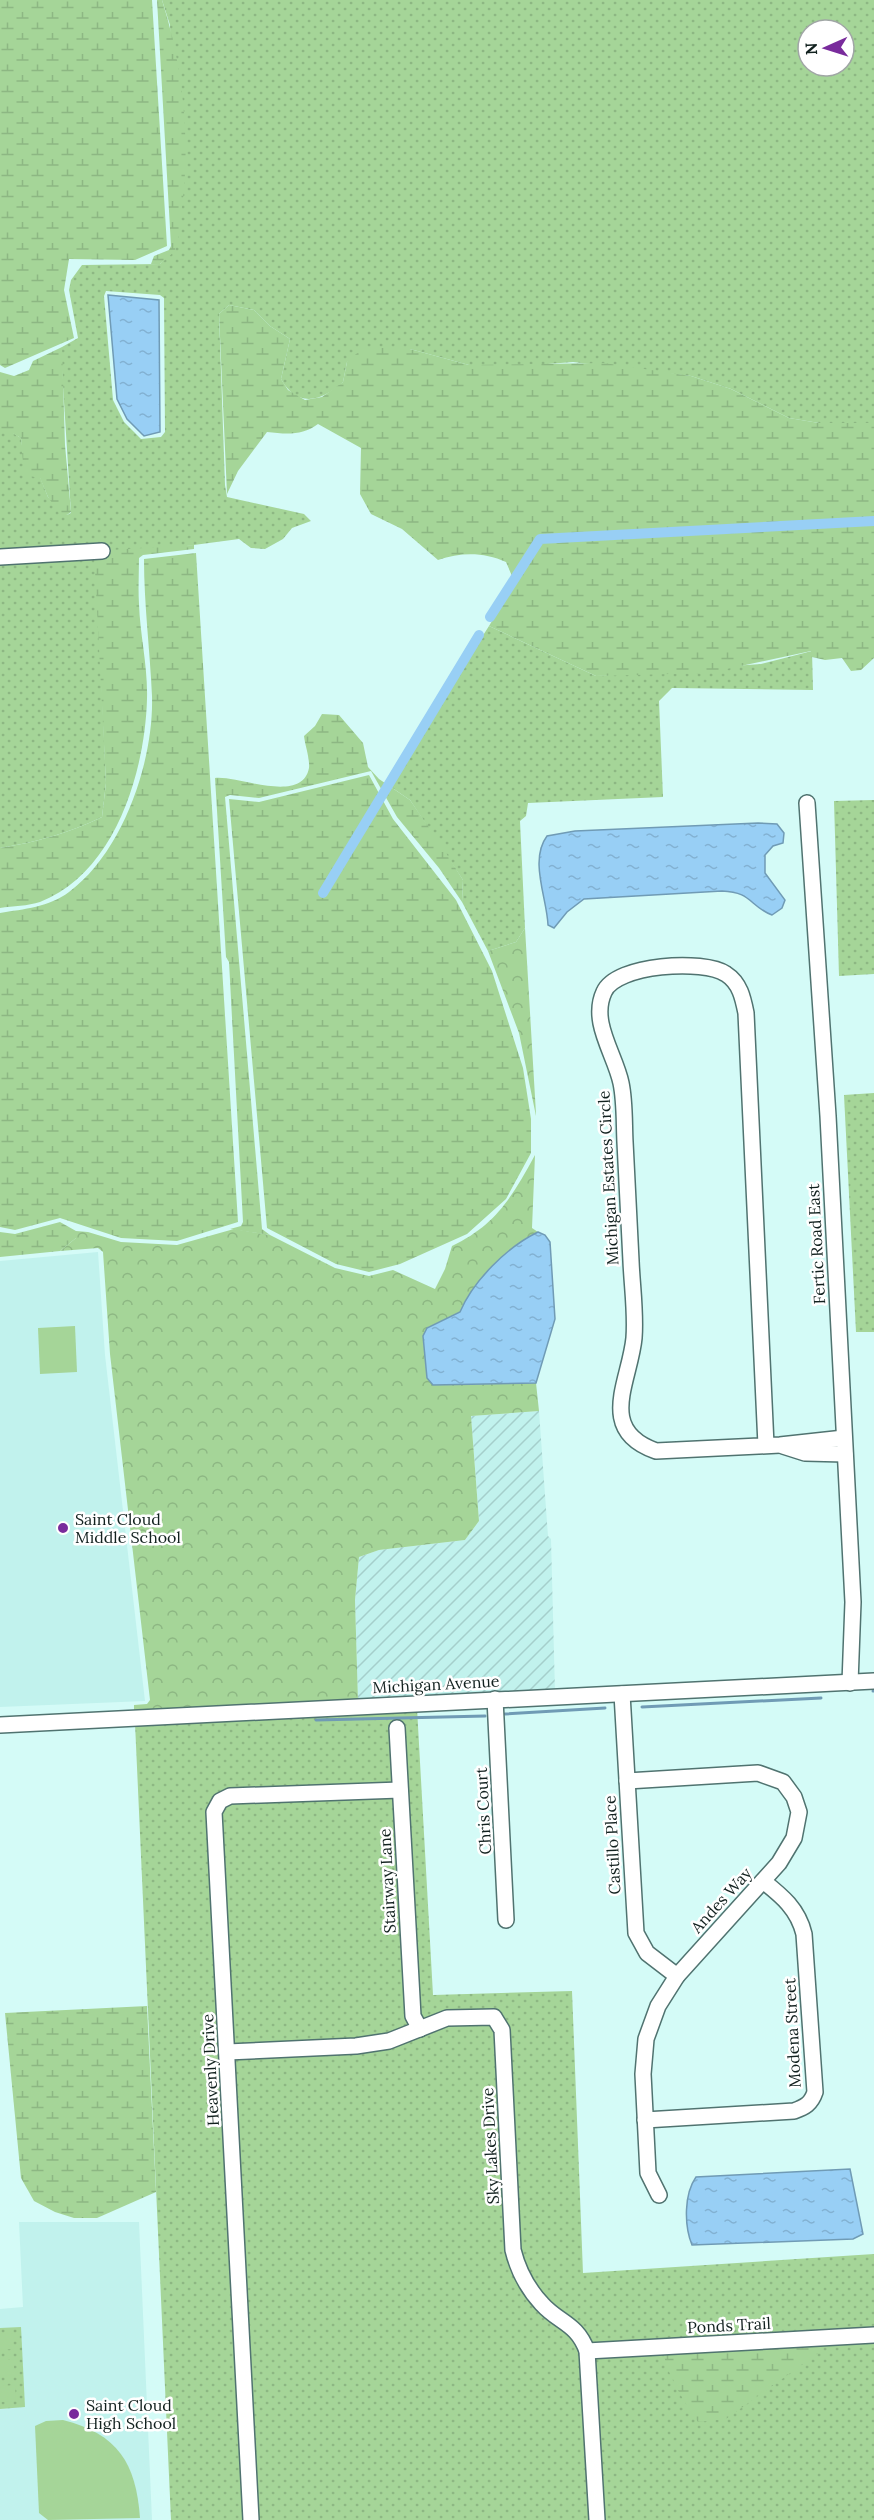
<svg xmlns="http://www.w3.org/2000/svg" width="874" height="2520" viewBox="0 0 874 2520" font-family="Lora,serif">
<defs>
<pattern id="industrial-furrows" width="10" height="10" patternUnits="userSpaceOnUse" patternTransform="scale(1.5)"><rect width="10" height="10" fill="#c1f2ed"/><path d="M-1 1l2-2M0 10L10 0M9 11l2-2" fill="none" stroke="#a5cfcb"/></pattern>
<pattern id="grass-dots" width="8" height="8" patternUnits="userSpaceOnUse" patternTransform="scale(1.5)"><rect width="8" height="8" fill="#a5d598"/><path d="M2 2h.1M6 6h.1" fill="none" stroke="#8db783" stroke-width="1.8" stroke-linecap="round"/></pattern>
<pattern id="forest-crowns" width="20" height="18" patternUnits="userSpaceOnUse" patternTransform="scale(1.5)"><rect width="20" height="18" fill="#a5d598"/><path d="M2 6a3 3 0 1 1 6 0M12 15a3 3 0 1 1 6 0" fill="none" stroke="#8db783"/></pattern>
<pattern id="wetland-marsh" width="20" height="14" patternUnits="userSpaceOnUse" patternTransform="scale(1.5)"><rect width="20" height="14" fill="#a5d598"/><path d="M1 5h8M5 5V1M11 12h8M15 12V8" fill="none" stroke="#8db783"/></pattern>
<pattern id="water-ripples" width="26" height="14" patternUnits="userSpaceOnUse" patternTransform="scale(1.5)"><rect width="26" height="14" fill="#98cff5"/><path d="M2 4q2-2 4 0t4 0M15 11q2-2 4 0t4 0" fill="none" stroke="#82b1d2"/></pattern>
</defs>
<rect width="100%" height="100%" fill="#d4fbf7"/>
<g fill="#c1f2ed">
<polygon points="98,1252 105,1355 145,1701 0,1707 0,1261"/>
<polygon points="19,2222 139,2222 152,2520 0,2520 0,2309 23,2307"/>
</g>
<polygon fill="url(#industrial-furrows)" points="539,1411 548,1536 551,1539 555,1692 358,1701 355,1600 359,1557 379,1550 465,1540 479,1521 471,1416"/>
<g fill="url(#grass-dots)" fill-rule="evenodd">
<path d="M 162,0 L 874,0 L 874,423 L 819,423 L 789,418 L 731,389 L 691,376 L 573,362 L 523,366 L 469,365 L 410,349 L 347,362 L 343,382 C 321,402 297,408 281,379 L 290,339 L 270,326 L 254,310 L 229,305 L 219,314 L 225,485 L 227,497 L 304,514 L 311,521 L 292,528 L 283,539 L 265,549 L 251,548 L 239,539 L 96,558 L 106,783 L 102,817 C 69,833 37,842 0,848 L 0,433 L 13,433 L 21,438 L 23,453 L 40,477 L 48,497 L 67,515 L 71,513 L 62,370 L 62,347 L 78,338 L 69,290 L 71,280 L 82,265 L 160,264 L 176,248 L 170,25 ZM 808,30 L 844,30 L 844,66 L 808,66 ZM 106,291 L 160,295 L 164,298 L 165,432 L 161,437 L 141,439 L 124,422 L 113,400 L 104,296 Z"/>
<polygon points="489,626 596,676 761,664 812,651 813,690 672,688 659,701 663,797 528,803 526,816 520,821 525,928 516,942 488,951 462,902 463,880 410,800 388,785"/>
<polygon points="874,800 874,974 839,976 834,801"/>
<polygon points="874,1093 874,1332 856,1332 844,1095"/>
<polygon points="417,1708 433,1995 572,1991 583,2273 874,2254 874,2520 171,2520 135,1723"/>
<polygon points="21,2327 25,2407 0,2409 0,2328"/>
</g>
<g fill="url(#forest-crowns)">
<polygon points="525,928 536,1114 536,1116 519,1033 488,951 516,942"/>
<path d="M 535,1155 L 532,1228 L 538,1232 C 507,1247 473,1281 460,1312 L 427,1328 L 423,1336 L 427,1378 L 433,1385 L 536,1383 L 539,1411 L 471,1416 L 479,1521 L 465,1540 L 379,1550 L 359,1557 L 355,1600 L 358,1701 L 134,1711 L 134,1705 L 147,1704 L 150,1700 L 110,1354 L 103,1252 L 98,1248 L 60,1251 L 76,1238 L 76,1231 L 88,1232 L 121,1242 L 177,1245 L 234,1229 L 270,1235 L 335,1268 L 369,1276 L 393,1270 L 435,1289 L 445,1269 L 452,1246 C 496,1225 512,1197 535,1155 Z"/>
</g>
<g fill="url(#wetland-marsh)">
<polygon points="0,0 152,0 167,246 135,260 69,259 64,290 74,338 5,368 0,365"/>
<path d="M 157,0 L 162,0 C 184,69 192,149 180,220 C 179,228 179,240 176,248 C 173,254 165,260 160,264 L 151,264 L 154,256 L 169,250 L 171,246 Z"/>
<path d="M 229,305 L 254,310 L 270,326 L 290,339 L 281,379 L 288,390 L 305,400 L 322,397 L 343,382 L 347,362 L 364,347 L 410,349 L 469,365 L 604,363 L 691,376 L 731,389 L 789,418 L 819,423 L 874,423 L 874,658 L 861,670 L 851,671 L 842,658 L 825,660 L 812,657 L 811,651 L 708,673 L 596,676 L 489,626 L 515,583 L 506,562 C 484,552 461,552 438,560 L 402,529 L 371,514 L 360,494 L 361,448 L 318,424 C 302,436 286,434 267,432 L 238,471 L 227,494 L 219,314 Z"/>
<polygon points="62,347 65,445 71,512 67,515 59,513 48,497 40,478 24,475 21,438 12,433 0,433 0,372 14,376 29,370 33,361"/>
<path d="M 194,545 L 194,549 L 143,555 L 139,558 C 139,573 138,588 139,604 C 140,635 148,667 147,699 C 145,772 115,873 40,902 C 28,906 13,906 0,908 L 0,848 C 37,842 69,833 102,817 L 106,783 L 94,551 Z"/>
<path d="M 196,553 L 238,1222 L 177,1241 L 121,1238 L 60,1218 L 15,1230 L 0,1227 L 0,913 C 24,909 49,907 69,892 C 123,852 154,761 152,696 C 150,650 144,605 144,559 Z"/>
<path d="M 322,714 L 339,715 L 363,743 L 368,767 L 379,779 L 410,800 L 441,845 L 463,880 L 462,902 L 439,868 L 397,817 L 371,771 L 259,798 L 230,795 L 225,797 L 262,1229 L 270,1235 L 230,1229 L 241,1226 L 243,1222 L 229,962 L 226,957 L 215,778 C 237,775 302,805 309,768 C 310,759 305,745 304,736 L 315,726 Z"/>
<polygon points="369,775 393,819 456,900 492,971 523,1068 531,1119 531,1153 506,1199 467,1234 400,1264 369,1272 336,1264 267,1228 229,799 259,802"/>
<polygon points="60,1222 76,1231 76,1238 60,1251 0,1257 0,1232 15,1234"/>
<polygon points="147,2006 156,2192 97,2218 74,2218 55,2212 34,2201 21,2178 5,2013"/>
<path d="M 811,2330 L 826,2331 L 824,2346 L 817,2354 L 726,2419 L 698,2422 C 684,2401 665,2373 663,2348 L 671,2338 Z"/>
</g>
<g fill="#a5d598">
<polygon points="75,1326 77,1372 40,1374 38,1328"/>
<polygon points="13,2333 13,2349 0,2350 0,2334"/>
<rect x="0" y="2360" width="14" height="16"/>
<polygon points="15,2385 16,2401 0,2402 0,2386"/>
<path d="M 63,2420 C 118,2434 136,2463 140,2518 L 48,2520 L 39,2513 L 35,2426 L 46,2421 Z"/>
</g>
<g fill="url(#water-ripples)" stroke="#709bb5" stroke-width="1.5">
<polygon points="108,295 159,300 160,432 144,436 127,419 117,399"/>
<path d="M 758,823 L 777,824 L 784,833 L 783,843 L 773,846 L 765,855 L 765,873 L 785,900 L 782,908 L 772,915 C 749,906 752,892 722,891 L 584,899 L 567,912 L 554,928 L 548,925 C 547,898 529,860 547,836 L 575,831 Z"/>
<path d="M 538,1232 L 545,1235 L 550,1242 L 555,1319 L 536,1383 L 433,1385 L 427,1378 L 423,1336 L 427,1328 L 460,1312 C 473,1281 507,1247 538,1232 Z"/>
<path d="M 850,2169 L 863,2234 L 853,2239 L 692,2245 C 684,2225 684,2194 696,2177 Z"/>
</g>
<g fill="none" stroke-linecap="round" stroke-linejoin="round">
<g stroke="#709bb5" stroke-width="3">
<polyline points="873,1691 874,1691"/>
<polyline points="642,1707 821,1698"/>
<polyline points="505,1714 605,1708"/>
<polyline points="316,1720 485,1716"/>
</g>
<g stroke="#98cff5" stroke-width="10">
<polyline points="490,617 540,539 874,521"/>
<polyline points="323,893 479,635"/>
</g>
<defs>
<g id="minor">
<polyline points="0,557 102,551"/>
<polyline points="807,803 828,1116 853,1602 850,1683"/>
<path d="M 766,1445 L 746,1013 C 743,998 740,983 726,974 C 704,959 616,964 604,992 C 590,1022 615,1054 621,1083 C 625,1102 624,1123 625,1142 C 627,1182 629,1221 631,1261 C 632,1286 636,1313 634,1338 C 630,1381 596,1430 656,1451 L 780,1445 L 844,1438"/>
<polyline points="783,1446 805,1453 845,1454"/>
<polyline points="622,1694 636,1933 647,1953 677,1976"/>
<polyline points="495,1699 506,1920"/>
<polyline points="0,1725 874,1681"/>
<polyline points="397,1728 413,2016 420,2029"/>
<polyline points="627,1781 758,1773 783,1782 794,1797 799,1812 794,1838 779,1863 677,1976 658,2006 646,2039 643,2074 648,2173 659,2195"/>
<path d="M 227,2052 L 356,2046 L 389,2041 L 447,2018 L 494,2017 L 502,2030 L 513,2250 C 518,2270 527,2288 542,2304 C 559,2323 577,2323 587,2351 L 597,2520"/>
<path d="M 645,2120 L 794,2111 C 805,2107 811,2104 815,2092 L 804,1934 C 798,1909 782,1896 763,1881"/>
<polyline points="587,2351 874,2335"/>
<polyline points="251,2520 214,1812 220,1801 230,1796 400,1790"/>
</g>
</defs>
<use href="#minor" stroke="#507370" stroke-width="18"/>
<use href="#minor" stroke="#fff" stroke-width="15"/>
</g>
<g fill="#792b9c" stroke="#fff" stroke-width="2">
<circle cx="63" cy="1528" r="6"/>
<circle cx="74" cy="2414" r="6"/>
</g>
<g text-anchor="middle" dominant-baseline="central" stroke-width="5" stroke-linejoin="round" paint-order="stroke">
<g font-size="16" fill="#12211f" stroke="#fff">
<text transform="translate(608 1178) rotate(-93)">Michigan Estates Circle</text>
<text transform="translate(816 1244) rotate(-93)">Fertic Road East</text>
<text transform="translate(436 1684) rotate(-3)">Michigan Avenue</text>
<text transform="translate(483 1811) rotate(-93)">Chris Court</text>
<text transform="translate(612 1845) rotate(-93)">Castillo Place</text>
<text transform="translate(387 1881) rotate(-93)">Stairway Lane</text>
<text transform="translate(721 1900) rotate(-48)">Andes Way</text>
<text transform="translate(792 2033) rotate(-93)">Modena Street</text>
<text transform="translate(210 2070) rotate(-93)">Heavenly Drive</text>
<text transform="translate(490 2146) rotate(-93)">Sky Lakes Drive</text>
<text transform="translate(729 2325) rotate(-3)">Ponds Trail</text>
</g>
<g font-size="16" fill="#12211f" stroke="#fff" text-anchor="start">
<text x="75" y="1519">Saint Cloud<tspan x="75" dy="18">Middle School</tspan></text>
<text x="86" y="2405">Saint Cloud<tspan x="86" dy="18">High School</tspan></text>
</g>
</g>
<g transform="translate(826 48) rotate(267)"><circle r="28" fill="#ffffff" stroke="#a0a6a5" stroke-width="1.5"/>
<path d="M0-4.5L10 22L0 15L-10 22Z" fill="#792b9c"/>
<text y="-9" font-size="16" font-weight="bold" text-anchor="middle" fill="#12211f">N</text>
</g>
</svg>
